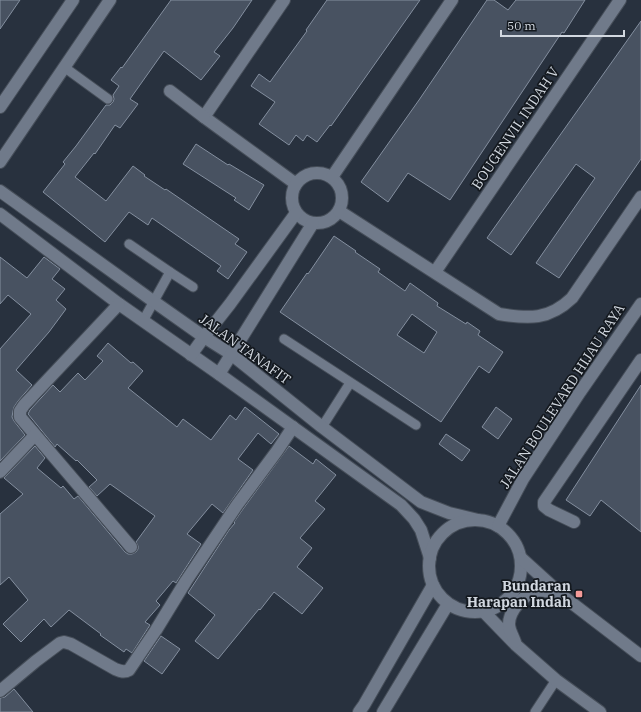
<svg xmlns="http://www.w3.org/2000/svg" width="641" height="712" viewBox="0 0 641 712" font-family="'IBM Plex Serif',serif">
<rect width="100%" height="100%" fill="#28313e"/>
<g fill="#485261" stroke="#848f9f" fill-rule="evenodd">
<polygon points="0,0 20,0 0,29"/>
<polygon points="171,0 252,0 233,28 214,52 220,56 201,80 164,51 130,99 138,104 120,128 115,125 95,154 94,153 75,177 106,201 133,166 145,175 144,176 165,190 166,189 239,239 235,244 247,252 228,279 217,271 221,266 152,218 148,225 129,212 105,242 43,192 65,164 63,162 76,146 106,105 110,105 113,102 114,99 113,95 119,86 111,80 121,67 122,68"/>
<polygon points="327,0 420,0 331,126 330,125 317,142 307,135 303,141 296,135 289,145 259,124 275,102 251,86 259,74 270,82 307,31 306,30"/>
<polygon points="487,0 494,0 508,10 516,0 585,0 564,33 562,32 450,200 408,173 388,202 361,182 419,100"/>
<polygon points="641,21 641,159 559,278 536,263 595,178 576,164 511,255 487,238"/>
<polygon points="196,144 228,165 229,164 264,185 249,210 234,200 236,198 183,164"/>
<path d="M 334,236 L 356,251 L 355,252 L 380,269 L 378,272 L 405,291 L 410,283 L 438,303 L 437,306 L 466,324 L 467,322 L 480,331 L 478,335 L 503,352 L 489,373 L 479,366 L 441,422 L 280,312 L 307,273 L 308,274 ZM 412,314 L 437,332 L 424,353 L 397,335 Z"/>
<polygon points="0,257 27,278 44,257 60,269 52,279 65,289 56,300 66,309 49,332 16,370 32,385 18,401 14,407 13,411 12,417 14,421 25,435 0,461 0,349 31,314 8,295 0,304"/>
<polygon points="108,343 131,363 133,362 143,371 128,388 177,427 183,419 211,440 230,415 236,420 245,407 279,434 271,444 258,433 238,459 253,470 223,513 212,504 187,534 201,544 176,583 173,581 156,601 160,605 145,622 150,625 132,653 126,649 124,652 100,635 101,634 69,610 51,627 44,619 21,642 3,624 28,600 9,577 0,585 0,514 23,494 4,478 35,446 45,458 37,468 61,488 63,486 74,499 78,496 125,552 128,554 132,554 136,552 138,549 138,546 136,542 155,516 110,484 97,496 89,487 97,480 77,460 76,461 57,444 55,447 28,414 30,410 53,385 60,392 78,373 85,380 103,361 97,356"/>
<polygon points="641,385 641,532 601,500 590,516 566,500"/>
<polygon points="496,407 512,419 498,439 482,427"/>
<polygon points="446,434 470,450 462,461 439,444"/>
<polygon points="289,446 313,464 316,459 336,475 315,501 325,509 300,538 312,548 297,567 323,588 302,614 274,592 260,610 259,609 218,659 195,641 215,615 188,593 229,530 235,523 234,522 243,509"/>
<polygon points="161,636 180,649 162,674 144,661"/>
<polygon points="14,689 33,712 0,712 0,698 5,697"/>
</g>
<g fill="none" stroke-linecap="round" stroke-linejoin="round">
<defs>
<g id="lane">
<polyline points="64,67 108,99"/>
<polyline points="129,244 170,272 143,321"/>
<polyline points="170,272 193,287"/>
<polyline points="284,339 416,425"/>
<polyline points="322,427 350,383"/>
<polyline points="535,712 556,680"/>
</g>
<g id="street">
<polyline points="284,0 204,117 296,184"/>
<polyline points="170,91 204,117"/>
<polyline points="0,107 73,0"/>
<polyline points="0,162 110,0"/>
<circle cx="317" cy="198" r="25"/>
<polyline points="332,177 452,0"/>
<polyline points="0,191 153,301 204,337 231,354 322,427 421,502 449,513 478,520"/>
<path d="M 339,211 L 499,314 C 529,319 549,320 572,298 L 641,197"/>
<polyline points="0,214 119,304 219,374 401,505 414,519 421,530 430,558"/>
<polyline points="435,272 620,0"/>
<polyline points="119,304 24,405 20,411 20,417 131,547"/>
<polyline points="191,355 204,337 230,304 296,213"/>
<polyline points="219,374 313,223"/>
<polyline points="0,472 35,435"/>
<polyline points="574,522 549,510 544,506 544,502 641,360"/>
<path d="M 0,691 L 36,661 L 60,643 L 64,642 L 71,644 L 115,669 C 120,671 124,673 129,670 L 156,630 L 186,581 L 237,505 L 277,451 L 293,427"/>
</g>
<g id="secondary">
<circle cx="475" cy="566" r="46"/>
<polyline points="498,526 523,479 580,392 641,304"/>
<polyline points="521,558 564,597 641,656"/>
<polyline points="484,612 516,645 556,680 600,712"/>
<path d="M 515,642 C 513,636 509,630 509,624 C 509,611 524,594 536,591 C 545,589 553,593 561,596"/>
<polyline points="359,712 364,705 433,585"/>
<polyline points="383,712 448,604"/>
</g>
</defs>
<use href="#lane" stroke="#464e59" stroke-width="11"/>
<use href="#street" stroke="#464e59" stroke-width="14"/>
<use href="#secondary" stroke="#464e59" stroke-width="14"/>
<use href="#lane" stroke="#707a8a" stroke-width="9"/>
<use href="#street" stroke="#707a8a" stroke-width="12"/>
<use href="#secondary" stroke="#707a8a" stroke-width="12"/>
</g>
<rect fill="#f59b99" stroke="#14191f" stroke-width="1.5" x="575" y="590" width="8" height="8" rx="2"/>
<g text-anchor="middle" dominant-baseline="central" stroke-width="3.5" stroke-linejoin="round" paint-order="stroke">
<g font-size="14" fill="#d2d8e0" stroke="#14191f">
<text transform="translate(515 128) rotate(-56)">BOUGENVIL INDAH V</text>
<text transform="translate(245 349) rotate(36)">JALAN TANAFIT</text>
<text transform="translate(562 396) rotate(-57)">JALAN BOULEVARD HIJAU RAYA</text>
</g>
<g font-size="14" font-weight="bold" fill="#d2d8e0" stroke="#14191f" text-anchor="end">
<text x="571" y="586">Bundaran<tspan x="571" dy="16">Harapan Indah</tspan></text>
</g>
</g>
<path d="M501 30v6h123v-6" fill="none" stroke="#d2d8e0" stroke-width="2"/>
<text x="507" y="30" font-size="12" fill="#d2d8e0" stroke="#14191f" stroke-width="3" paint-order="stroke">50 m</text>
</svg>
